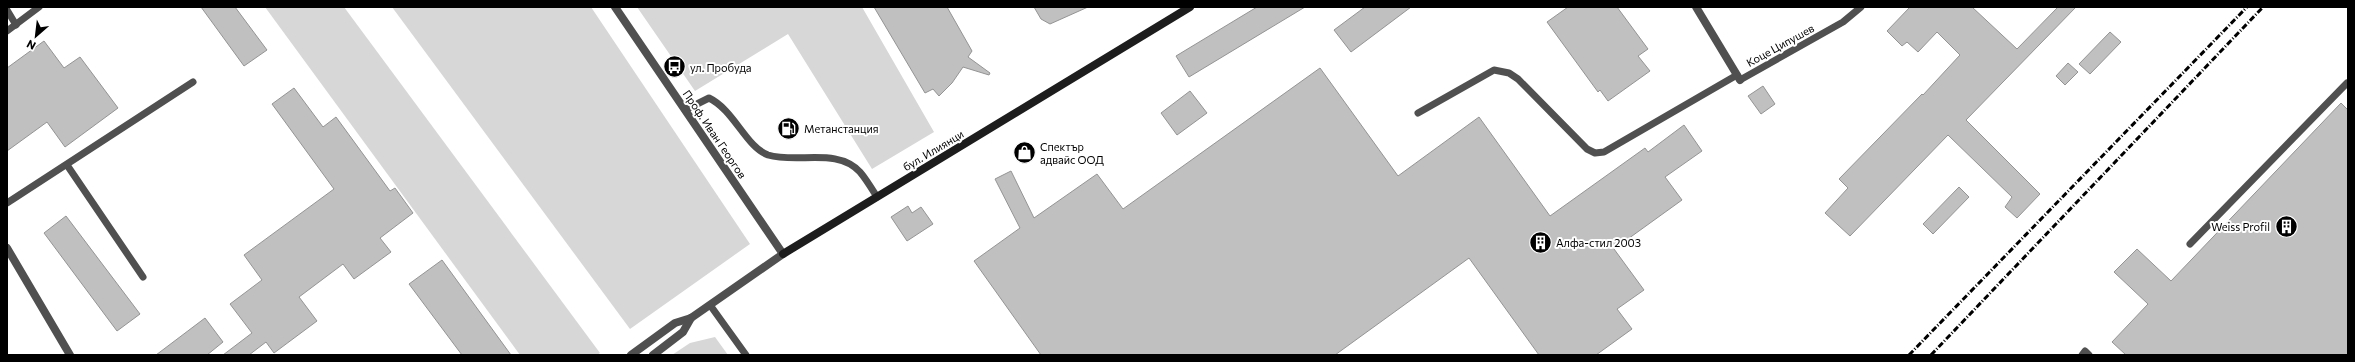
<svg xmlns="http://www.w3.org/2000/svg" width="2355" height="362" viewBox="0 0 2355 362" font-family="Commissioner,sans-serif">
<rect width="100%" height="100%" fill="#fff"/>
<g fill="#d7d7d7">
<polygon points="265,7 344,7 600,353 597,355 520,355"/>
<polygon points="392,7 591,7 750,244 630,329"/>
<polygon points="637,7 862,7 934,132 872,169 788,34 695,91"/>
<polygon points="715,337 728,355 672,355 690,343"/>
</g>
<g fill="#c0c0c0" stroke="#949494">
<polygon points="201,7 235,7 267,50 244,66"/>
<polygon points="874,7 947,7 972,51 968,57 990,73 989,75 963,67 952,83 939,96 933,89 925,93"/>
<polygon points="1034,7 1088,7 1050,24 1041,19"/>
<polygon points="1257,7 1305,7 1189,77 1176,56"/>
<polygon points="1365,7 1411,7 1351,52 1334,30"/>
<polygon points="1568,7 1617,7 1648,49 1638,56 1650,71 1608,101 1600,90 1598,92 1547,22"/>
<polygon points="1910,7 1972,7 2017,49 2058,7 2076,7 1966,120 2040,194 2017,218 2005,207 2012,197 1948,135 1850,236 1825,213 1848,188 1839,179 1922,94 1923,95 1960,55 1937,32 1918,52 1907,42 1902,46 1887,31"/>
<polygon points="2110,32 2121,42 2090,74 2079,64"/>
<polygon points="44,41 64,68 80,57 118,108 65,147 47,122 7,151 7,68"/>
<polygon points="2068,63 2078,72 2065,85 2056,76"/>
<polygon points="1320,68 1398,176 1479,117 1550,216 1645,148 1648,152 1684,125 1702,151 1665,177 1682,200 1614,249 1644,290 1617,309 1632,329 1596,355 1539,355 1469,258 1335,355 1041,355 974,261 1020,228 995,179 1011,171 1034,218 1097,174 1123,209"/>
<polygon points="1763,86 1775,104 1761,114 1748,96"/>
<polygon points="294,88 323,127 336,117 390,191 395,188 413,213 380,238 391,252 354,279 343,264 299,297 317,321 274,353 266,342 249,355 223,355 252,333 230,304 262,280 244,255 334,189 272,104"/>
<polygon points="1190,91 1207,113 1177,135 1161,113"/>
<polygon points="2341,103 2348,110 2348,355 2126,355 2112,342 2148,304 2114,272 2137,249 2171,281"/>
<polygon points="1959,187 1969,197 1933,234 1923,224"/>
<polygon points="908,206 912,213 921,207 933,224 907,241 891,217"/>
<polygon points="66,216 140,314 117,331 44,233"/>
<polygon points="442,260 511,355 462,355 409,284"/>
<polygon points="205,318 223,342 207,355 156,355"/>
</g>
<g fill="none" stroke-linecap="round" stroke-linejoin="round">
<g stroke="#505050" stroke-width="7">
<polyline points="7,10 16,25"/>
<polyline points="7,31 39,7"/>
<polyline points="1740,80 1843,22 1861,7"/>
<path d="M 685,110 L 709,98 C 734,110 746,147 768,155 C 798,164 837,147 860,172 C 866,179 872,189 877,197"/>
<polyline points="1418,113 1494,70 1509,73 1518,79 1587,149 1595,153 1604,152 1737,75"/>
<polyline points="67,165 143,277"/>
<polyline points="7,203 193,82"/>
<polyline points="2190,244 2347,83 2348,85"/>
<polyline points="710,305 746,355"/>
<polyline points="2082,355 2085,351 2089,355"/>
</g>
<g stroke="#505050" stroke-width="8">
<polyline points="615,7 783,254 691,318 675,323 631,355"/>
<polyline points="1696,7 1740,80"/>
<polyline points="7,248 70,355"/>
<polyline points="653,355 683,332 691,318"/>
</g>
<polyline stroke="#1d1d1d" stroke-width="8" points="783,254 1190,7"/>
<g stroke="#000" stroke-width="3" stroke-dasharray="6 2 1 2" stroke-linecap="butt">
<polyline points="1909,355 2247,7"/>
<polyline points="1931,355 2263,7"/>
</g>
</g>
<defs>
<symbol id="bus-disc" viewBox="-11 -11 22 22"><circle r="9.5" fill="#000" stroke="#fff"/><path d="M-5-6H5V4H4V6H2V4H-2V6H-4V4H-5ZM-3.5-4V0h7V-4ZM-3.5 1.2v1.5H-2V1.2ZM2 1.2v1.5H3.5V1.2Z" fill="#fff"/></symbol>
<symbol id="fuel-disc" viewBox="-11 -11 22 22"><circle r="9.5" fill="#000" stroke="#fff"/><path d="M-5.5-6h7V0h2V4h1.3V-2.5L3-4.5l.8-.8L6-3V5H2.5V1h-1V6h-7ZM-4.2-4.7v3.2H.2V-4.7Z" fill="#fff"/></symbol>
<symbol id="shop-disc" viewBox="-11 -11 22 22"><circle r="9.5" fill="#000" stroke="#fff"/><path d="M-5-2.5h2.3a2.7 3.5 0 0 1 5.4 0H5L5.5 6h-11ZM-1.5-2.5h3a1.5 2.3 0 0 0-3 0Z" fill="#fff"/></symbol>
<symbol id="building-disc" viewBox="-11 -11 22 22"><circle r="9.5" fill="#000" stroke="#fff"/><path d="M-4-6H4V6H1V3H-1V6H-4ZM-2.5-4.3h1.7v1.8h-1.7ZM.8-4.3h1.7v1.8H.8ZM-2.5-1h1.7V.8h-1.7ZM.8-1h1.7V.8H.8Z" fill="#fff"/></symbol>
</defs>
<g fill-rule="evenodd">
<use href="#bus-disc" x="662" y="54" width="25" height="25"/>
<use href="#fuel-disc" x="776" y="116" width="25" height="25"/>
<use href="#shop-disc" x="1012" y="140" width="25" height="25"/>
<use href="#building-disc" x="2274" y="214" width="25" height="25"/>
<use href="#building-disc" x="1528" y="230" width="25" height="25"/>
</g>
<g text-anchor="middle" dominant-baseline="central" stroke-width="4" stroke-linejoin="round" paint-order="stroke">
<g font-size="11" fill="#000" stroke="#fff">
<text transform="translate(1780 45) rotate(-29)">Коце Ципушев</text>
<text transform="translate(715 134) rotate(56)">Проф. Иван Георгов</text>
<text transform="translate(933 150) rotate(-31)">бул. Илиянци</text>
</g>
<g font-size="11" fill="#000" stroke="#fff" text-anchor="start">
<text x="690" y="67">ул. Пробуда</text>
<text x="804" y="128">Метанстанция</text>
<text x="1040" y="146">Спектър<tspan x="1040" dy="13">адвайс ООД</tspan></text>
<text x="2270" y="226" text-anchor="end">Weiss Profil</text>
<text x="1556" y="242">Алфа-стил 2003</text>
</g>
</g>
<rect width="2355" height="362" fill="none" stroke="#000000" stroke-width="16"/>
<g transform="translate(36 36) rotate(208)" stroke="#ffffff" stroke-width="3" paint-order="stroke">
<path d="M0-3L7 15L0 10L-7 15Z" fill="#000000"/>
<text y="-6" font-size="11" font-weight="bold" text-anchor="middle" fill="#000000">N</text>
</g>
</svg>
